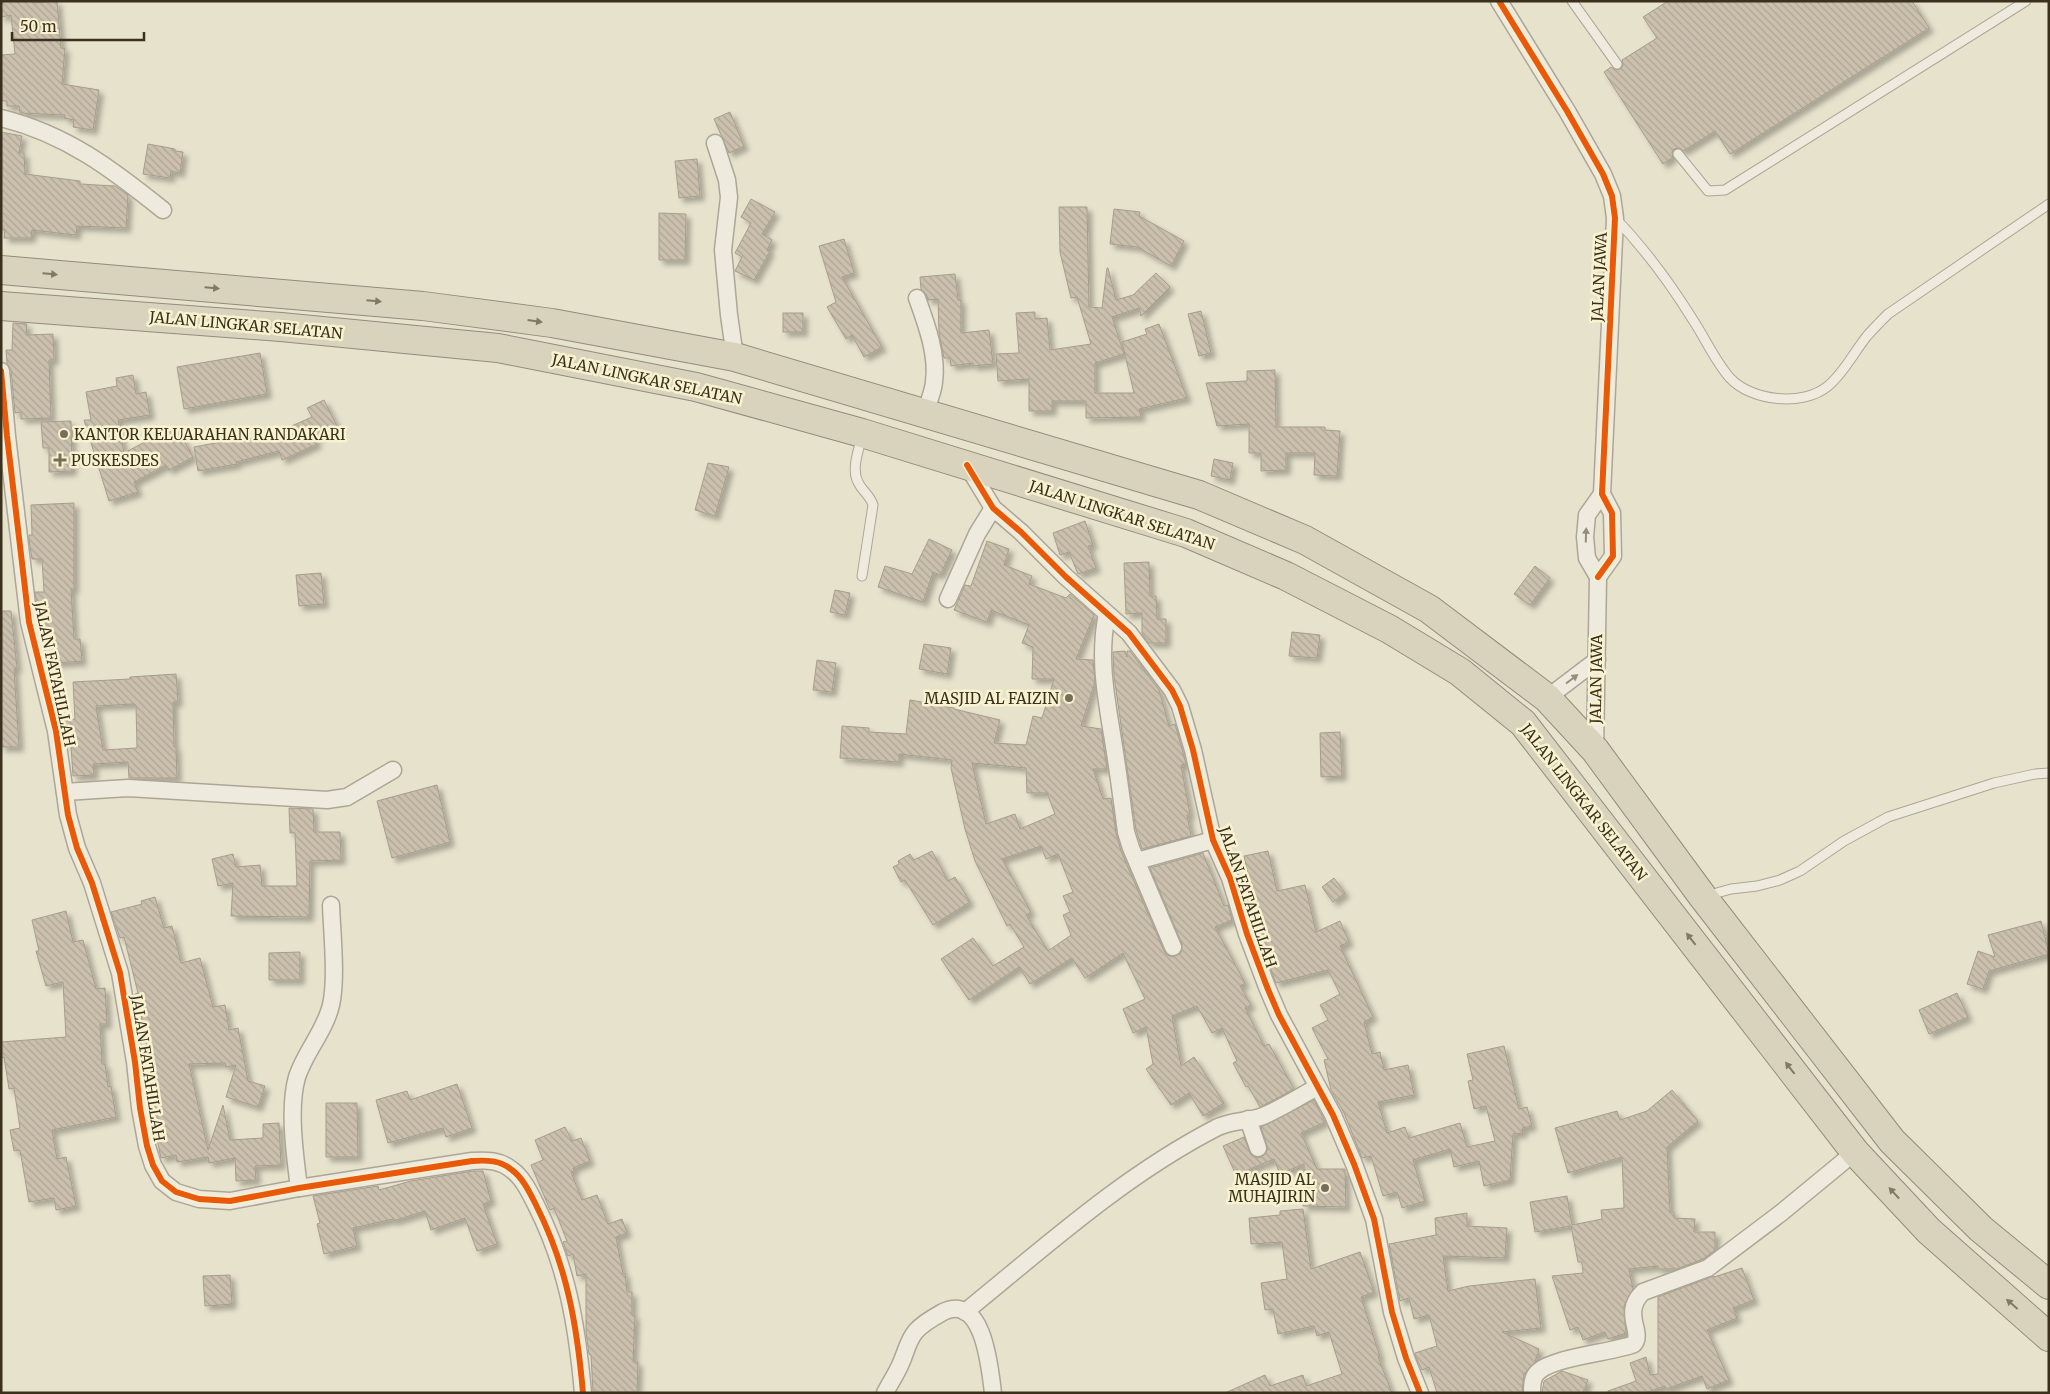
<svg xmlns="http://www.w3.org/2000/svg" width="2050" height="1394" viewBox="0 0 2050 1394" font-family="Merriweather,serif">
<defs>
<pattern id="building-back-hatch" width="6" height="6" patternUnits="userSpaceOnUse" patternTransform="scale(1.25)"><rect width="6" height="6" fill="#cbc0ad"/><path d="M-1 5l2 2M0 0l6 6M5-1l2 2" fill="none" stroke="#afa594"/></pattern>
<filter id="shadow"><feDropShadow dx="4.5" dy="4.5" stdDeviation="2.5" flood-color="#0004"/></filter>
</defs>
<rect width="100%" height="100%" fill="#e7e2cc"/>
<g fill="url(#building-back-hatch)" stroke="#a79d8b" fill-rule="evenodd" filter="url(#shadow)">
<polygon points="1,1 33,1 33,3 57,1 61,48 65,48 62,84 99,90 93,130 73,127 74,120 64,118 65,115 20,113 19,106 7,106 7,101 2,101 1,55 15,54 11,15 1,17"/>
<polygon points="1668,1 1912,1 1929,28 1730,154 1715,131 1683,151 1680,148 1674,149 1672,152 1673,157 1663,164 1604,72 1611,67 1615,70 1620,69 1623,66 1622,60 1657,38 1643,17"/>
<polygon points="730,112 744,146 729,153 714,119"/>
<polygon points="1,132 22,136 19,153 24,153 25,174 80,181 80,184 115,186 128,195 126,228 77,226 76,235 32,230 31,238 4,238 5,230 1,230"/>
<polygon points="148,144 175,149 175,151 183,152 180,173 171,171 170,178 143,174"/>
<polygon points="697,159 700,196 679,198 675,161"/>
<polygon points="751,199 775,212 762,234 772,240 767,250 770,251 754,280 735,271 742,257 735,253 751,223 741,217"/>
<polygon points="1059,207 1087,207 1089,307 1102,308 1107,268 1108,268 1116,300 1133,295 1156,273 1170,287 1141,316 1139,308 1112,317 1124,354 1095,363 1095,393 1134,393 1122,342 1147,334 1145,329 1159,324 1187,398 1139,409 1141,417 1086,418 1086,401 1052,401 1052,411 1029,411 1029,379 998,381 996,354 1019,353 1016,313 1035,312 1035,319 1047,318 1050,350 1091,344 1077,297 1071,298 1060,252"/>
<polygon points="1114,209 1140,212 1139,216 1184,241 1171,266 1137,247 1110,244"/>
<polygon points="659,213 686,214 685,260 659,260"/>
<polygon points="844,239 854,273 842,277 882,347 864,357 852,335 846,339 827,307 836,302 819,246"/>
<polygon points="955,274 958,300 961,300 961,333 989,330 993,364 973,366 973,363 951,366 950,358 944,358 939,333 938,299 928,300 926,294 921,289 920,277"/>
<polygon points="1201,311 1211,353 1199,356 1188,314"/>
<rect x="783" y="313" width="20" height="19"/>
<polygon points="13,323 27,324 26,335 53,334 54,360 49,360 51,418 21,419 21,412 15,413 11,370 7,363 6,350 12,350"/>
<polygon points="260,353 267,394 184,409 177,367"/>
<polygon points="1275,370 1276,427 1325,427 1325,430 1340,431 1337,476 1314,475 1315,453 1286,453 1286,470 1261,471 1261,453 1249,453 1249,424 1217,426 1206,383 1247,381 1247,371"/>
<polygon points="133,375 136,394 146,392 150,415 118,420 124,453 154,437 154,440 177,428 193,457 169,470 166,465 134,482 138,492 109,501 84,420 91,420 86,392 117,386 116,378"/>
<polygon points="324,400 337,426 314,438 317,444 282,460 279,451 236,462 237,464 198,471 194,447 232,440 233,443 278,432 312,417 307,408"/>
<polygon points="71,421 72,471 49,472 49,448 43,448 41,422"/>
<polygon points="1214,459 1233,463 1230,480 1211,476"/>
<polygon points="708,463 729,467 715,516 695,510"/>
<polygon points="74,503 74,589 71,589 74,639 80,639 82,661 55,663 54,634 42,635 39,619 35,592 44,592 42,559 32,559 29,540 29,535 32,535 31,505"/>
<polygon points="1085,521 1093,545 1088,546 1096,568 1078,574 1069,552 1060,555 1053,533"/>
<polygon points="929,539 952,550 940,575 933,572 923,602 878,587 885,566 912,574"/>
<path d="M 987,541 L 1009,549 L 1004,565 L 1032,576 L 1029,584 L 1066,598 L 1070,594 L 1094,615 L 1076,659 L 1093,660 L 1095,682 L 1081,726 L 1101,729 L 1107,769 L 1093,769 L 1103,799 L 1111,798 L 1116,833 L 1121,851 L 1164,951 L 1167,955 L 1172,957 L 1181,953 L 1182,944 L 1150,868 L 1203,853 L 1224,906 L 1228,905 L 1232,920 L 1215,927 L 1245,983 L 1240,986 L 1251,1005 L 1245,1008 L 1264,1046 L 1269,1044 L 1294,1089 L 1272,1101 L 1260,1107 L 1248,1086 L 1246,1087 L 1233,1063 L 1237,1061 L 1222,1028 L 1212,1033 L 1197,1006 L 1172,1016 L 1181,1066 L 1194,1057 L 1224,1103 L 1203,1116 L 1189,1093 L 1171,1105 L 1146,1069 L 1153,1064 L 1146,1027 L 1133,1033 L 1123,1009 L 1145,999 L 1123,953 L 1085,978 L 1072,958 L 1030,984 L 1019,967 L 969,1000 L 941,959 L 973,938 L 993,966 L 1024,947 L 1010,924 L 1007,926 L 975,861 L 965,829 L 951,768 L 952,760 L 899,754 L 899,762 L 840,758 L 842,726 L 869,728 L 869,732 L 906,734 L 910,700 L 954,708 L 954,709 L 1000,720 L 994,743 L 1026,745 L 1033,716 L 1042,718 L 1054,679 L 1032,679 L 1033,647 L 1022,643 L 1029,625 L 991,610 L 987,622 L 954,610 L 965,585 L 971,586 ZM 972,763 L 1026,768 L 1027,793 L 1047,793 L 1055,814 L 1020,829 L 1015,814 L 986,824 ZM 1041,846 L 1046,859 L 1058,854 L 1073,892 L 1063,896 L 1070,912 L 1063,915 L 1071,935 L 1048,951 L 1026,915 L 1031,912 L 1002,859 Z"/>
<polygon points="1149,562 1150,596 1156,596 1157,619 1166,619 1166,643 1149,643 1142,634 1142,613 1126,614 1124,563"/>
<polygon points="1535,566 1550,578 1530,605 1514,594"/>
<polygon points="321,573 324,604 299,606 296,575"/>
<polygon points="835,590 850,593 845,615 830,612"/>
<polygon points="1,611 11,611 17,668 14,669 19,747 1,747"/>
<polygon points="1292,632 1320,635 1317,658 1289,656"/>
<polygon points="924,644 951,648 947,674 919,669"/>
<polygon points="1125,651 1127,657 1127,651 1130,651 1159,690 1169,726 1175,724 1186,764 1181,765 1190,815 1187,815 1191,836 1142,849 1136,830 1114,676 1113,652"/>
<polygon points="817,660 836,663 832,692 813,690"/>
<path d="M 176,674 L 178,702 L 173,702 L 174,747 L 176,747 L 177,778 L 129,778 L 128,762 L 93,764 L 94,775 L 73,776 L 71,746 L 68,747 L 64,720 L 75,719 L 73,682 L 130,679 L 130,677 ZM 133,704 L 136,705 L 137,748 L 103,750 L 96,706 Z"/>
<polygon points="1340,732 1342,776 1321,777 1320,733"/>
<polygon points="437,785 450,842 392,858 377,801"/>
<polygon points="289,808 313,809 314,832 340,832 341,860 310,861 309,917 231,916 233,883 218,886 212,859 233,854 236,867 260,865 262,886 297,886 295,833 290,833"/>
<polygon points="932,851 948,881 955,877 970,902 933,925 905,880 901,882 893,867 899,864 898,861 910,854 914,860"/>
<polygon points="1268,851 1277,891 1305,885 1316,932 1340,921 1349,942 1340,946 1373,1017 1364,1022 1372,1054 1380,1052 1384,1070 1408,1065 1414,1095 1378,1102 1387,1133 1405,1127 1409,1138 1460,1123 1467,1147 1495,1141 1486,1106 1474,1109 1468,1081 1473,1080 1467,1054 1504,1046 1519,1109 1527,1107 1532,1126 1522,1128 1523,1133 1513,1134 1510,1180 1484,1186 1479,1161 1454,1167 1450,1149 1413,1160 1425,1201 1402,1208 1397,1192 1383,1196 1371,1156 1362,1158 1344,1113 1331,1090 1324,1060 1328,1059 1312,1028 1328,1020 1320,1005 1340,994 1328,970 1276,983 1256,931 1247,901 1254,900 1244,856"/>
<polygon points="1334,878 1345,893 1333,902 1322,887"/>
<polygon points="155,897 164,928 172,926 181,963 200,958 213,1007 225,1005 229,1030 238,1028 248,1081 265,1086 258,1107 226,1097 236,1065 226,1067 225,1063 189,1064 208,1150 223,1105 230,1140 263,1138 263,1124 279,1123 281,1165 255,1166 256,1180 236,1181 235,1158 209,1163 208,1157 177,1162 176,1155 161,1158 150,1107 147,1079 153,1077 145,1038 142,1039 139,1025 138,1019 142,1018 135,994 138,993 124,937 120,938 111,912 142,904 141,901"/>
<polygon points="66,911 73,942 83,940 96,989 105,988 107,1024 100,1024 102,1064 105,1064 108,1087 111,1086 116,1117 52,1130 57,1159 66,1157 76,1206 56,1210 54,1198 29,1202 20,1150 14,1151 10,1130 20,1128 14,1088 9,1089 4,1057 1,1058 1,1042 66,1037 63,982 46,986 36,951 39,951 32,920"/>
<polygon points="2041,921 2049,954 1989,971 1983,989 1967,984 1978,951 1995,957 1988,935"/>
<polygon points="300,952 300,980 269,980 269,953"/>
<polygon points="1957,993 1968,1017 1929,1034 1919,1010"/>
<polygon points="457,1084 472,1128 446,1137 443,1128 388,1143 376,1100 407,1091 410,1100"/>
<polygon points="1672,1090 1698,1121 1667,1147 1670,1212 1674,1212 1674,1218 1695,1219 1694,1232 1715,1232 1715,1250 1703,1259 1677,1269 1658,1269 1658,1266 1629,1269 1633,1289 1624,1306 1626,1333 1608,1339 1605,1332 1583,1340 1578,1327 1570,1330 1552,1276 1583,1273 1582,1262 1578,1262 1571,1226 1535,1232 1530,1202 1567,1196 1572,1225 1602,1219 1601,1210 1624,1208 1622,1157 1568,1173 1555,1128 1617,1111 1620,1120 1647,1111"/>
<polygon points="1314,1100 1325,1122 1301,1133 1317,1169 1345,1169 1346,1207 1303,1206 1304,1164 1280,1174 1274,1159 1236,1175 1223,1146 1244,1137 1251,1155 1257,1158 1262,1157 1268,1149 1261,1127"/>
<polygon points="326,1103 357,1103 358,1157 326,1157"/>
<polygon points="565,1127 572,1141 581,1138 590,1161 573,1168 574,1171 571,1172 582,1200 597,1195 608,1224 622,1219 627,1233 616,1237 623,1274 625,1273 627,1292 632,1292 632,1315 635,1315 633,1362 638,1362 637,1392 593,1392 591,1355 589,1354 586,1332 586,1274 577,1276 573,1254 568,1256 563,1242 567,1241 554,1208 550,1210 531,1165 543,1160 535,1140"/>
<polygon points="473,1171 483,1171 491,1201 483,1204 497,1244 477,1251 465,1218 431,1230 425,1211 393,1221 393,1219 353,1228 357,1246 324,1254 317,1224 320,1223 313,1196 378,1186 379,1190 411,1181"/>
<polygon points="1303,1209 1311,1269 1360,1252 1374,1292 1361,1297 1380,1357 1378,1357 1392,1393 1225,1393 1265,1375 1270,1386 1303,1375 1306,1386 1342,1374 1329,1332 1317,1336 1314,1326 1278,1334 1273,1309 1265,1310 1261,1283 1287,1279 1282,1242 1251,1244 1249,1218 1280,1215 1280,1211"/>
<polygon points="1467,1213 1467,1226 1507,1228 1505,1258 1443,1256 1448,1291 1469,1286 1535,1279 1541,1328 1502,1332 1539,1349 1535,1362 1524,1374 1522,1393 1437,1393 1429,1367 1422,1370 1415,1355 1415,1353 1437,1346 1429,1315 1414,1319 1409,1298 1400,1301 1389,1244 1436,1235 1435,1218"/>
<polygon points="1742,1268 1754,1300 1733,1308 1737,1318 1707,1330 1729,1380 1707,1389 1702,1376 1666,1389 1665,1386 1645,1393 1608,1393 1608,1391 1636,1381 1630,1363 1646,1357 1650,1375 1658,1374 1658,1297 1714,1276 1714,1277"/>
<polygon points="230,1275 232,1304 205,1306 203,1276"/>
<polygon points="1562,1371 1588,1380 1583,1393 1542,1393 1544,1381"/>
</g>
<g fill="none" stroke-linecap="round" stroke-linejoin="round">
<defs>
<g id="lane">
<polyline points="1572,1 1617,64"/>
<polyline points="1678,154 1708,191 1725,190 2026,1"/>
<path d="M 1615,218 C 1645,249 1670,283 1693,320 C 1705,338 1715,361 1730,378 C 1751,401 1803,407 1828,386 C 1844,373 1854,352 1867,336 C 1874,328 1881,321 1888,314 L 2049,204"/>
<path d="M 862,436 C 859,449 851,469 858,482 C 862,491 870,495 873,505 L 862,576"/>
<polyline points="1706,896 1731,889 1757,886 1780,880 1800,871 1844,841 1888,817 1994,783 2035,774 2049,773"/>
</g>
<g id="street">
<polyline points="1499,1 1567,111 1603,174 1612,196 1615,218 1602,494 1612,513 1613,556 1598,577"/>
<path d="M 1,118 C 66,134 112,169 163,210"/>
<polyline points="715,143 727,180 729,197 723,250 729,315 735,357"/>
<path d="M 917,298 C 926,323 938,355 934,382 C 933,393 928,403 925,413"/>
<path d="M 1,371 L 7,436 L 29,622 L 56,731 L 68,815 L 77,848 L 92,883 L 120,973 L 135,1062 L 140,1108 L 147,1146 L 153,1165 L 162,1181 L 176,1192 L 199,1199 L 230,1201 L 299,1188 L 472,1161 C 487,1160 500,1160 512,1170 C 523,1178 530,1193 536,1205 C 567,1266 577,1325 583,1393"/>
<polyline points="967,465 993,508 1021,532 1066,577 1129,633 1172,690 1180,706 1193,750 1213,840 1230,878 1247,934 1267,987 1279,1015 1333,1115 1354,1164 1374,1219 1392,1312 1406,1358 1420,1393"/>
<polyline points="948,599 977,534 993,508"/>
<path d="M 1107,614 C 1098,657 1106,697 1113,740 C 1118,771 1122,801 1126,832 L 1131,848 L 1173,947"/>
<polyline points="1547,698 1597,660"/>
<polyline points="1595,750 1598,577 1587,558 1585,537 1587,515 1602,494"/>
<polyline points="65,792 128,788 327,800 347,797 393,770"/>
<polyline points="1137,861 1213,840"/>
<polyline points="1248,1119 1258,1148"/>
<path d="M 299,1188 C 295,1156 288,1108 297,1077 C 305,1052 325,1031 331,1005 C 337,979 332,933 331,905"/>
<path d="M 965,1312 C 1045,1247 1123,1176 1216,1128 C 1231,1120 1248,1122 1263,1116 C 1282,1108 1299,1097 1317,1087"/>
<path d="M 885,1393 C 890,1383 897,1373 901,1363 C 906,1352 908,1340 916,1331 C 923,1323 934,1317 943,1312 C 984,1292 990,1370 993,1393"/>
<path d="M 1532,1393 C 1532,1387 1532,1379 1536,1374 C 1549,1357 1612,1353 1634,1344 C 1644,1332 1621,1313 1643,1292 L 1708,1268 L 1781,1213 L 1855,1152"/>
</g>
<g id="highway">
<polyline points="1,270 423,306 552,323 735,357 1199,495 1305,540 1429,609 1547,698 1595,750 1703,897 1892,1141 1981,1229 2049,1285"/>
<polyline points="1,306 281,327 498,348 696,387 862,433 1186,533 1286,576 1389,629 1460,672 1523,723 1855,1152 1929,1231 2049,1337"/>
</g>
</defs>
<use href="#lane" stroke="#aca696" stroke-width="11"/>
<use href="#street" stroke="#aca696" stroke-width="19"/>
<use href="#highway" stroke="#918c7c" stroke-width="30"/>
<use href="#lane" stroke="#eeebde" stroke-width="9"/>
<use href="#street" stroke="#eeebde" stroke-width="16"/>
<use href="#highway" stroke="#d9d3bd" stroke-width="28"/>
<defs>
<g id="cycleway">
<polyline points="1499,1 1567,111 1603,174 1612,196 1615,218 1602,494 1612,513 1613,556 1598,577"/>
<path d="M 1,371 L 7,436 L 29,622 L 56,731 L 68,815 L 77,848 L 92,883 L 120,973 L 135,1062 L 140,1108 L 147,1146 L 153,1165 L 162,1181 L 176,1192 L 199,1199 L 230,1201 L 299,1188 L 472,1161 C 487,1160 500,1160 512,1170 C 523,1178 530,1193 536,1205 C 567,1266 577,1325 583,1393"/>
<polyline points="967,465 993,508 1021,532 1066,577 1129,633 1172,690 1180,706 1193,750 1213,840 1230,878 1247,934 1267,987 1279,1015 1333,1115 1354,1164 1374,1219 1392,1312 1406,1358 1420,1393"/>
</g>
</defs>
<use href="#cycleway" stroke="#f8f2d1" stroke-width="9"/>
<use href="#cycleway" stroke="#e8590c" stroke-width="6"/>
</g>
<defs><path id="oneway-solid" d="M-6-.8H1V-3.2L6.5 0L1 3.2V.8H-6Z" transform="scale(1.25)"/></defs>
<g fill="#827964">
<use href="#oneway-solid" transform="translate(50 274) rotate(5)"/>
<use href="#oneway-solid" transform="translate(212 288) rotate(5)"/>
<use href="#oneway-solid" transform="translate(374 301) rotate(5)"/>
<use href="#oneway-solid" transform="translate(535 321) rotate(8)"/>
<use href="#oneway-solid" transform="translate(1691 939) rotate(-128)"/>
<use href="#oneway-solid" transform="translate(1790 1068) rotate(-128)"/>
<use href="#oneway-solid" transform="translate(1894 1193) rotate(-133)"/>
<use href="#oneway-solid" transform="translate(2012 1304) rotate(-139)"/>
</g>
<g fill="#948e7d">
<use href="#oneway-solid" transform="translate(1586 535) rotate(-88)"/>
<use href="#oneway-solid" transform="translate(1572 679) rotate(-37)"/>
</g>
<g fill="#776e5a" stroke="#f8f2d1" stroke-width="2">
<circle cx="64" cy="434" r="5"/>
<path d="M57.5 452.5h5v5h5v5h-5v5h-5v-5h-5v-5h5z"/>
<circle cx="1069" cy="698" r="5"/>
<circle cx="1325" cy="1188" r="5"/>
</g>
<g text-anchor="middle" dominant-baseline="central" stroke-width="5" stroke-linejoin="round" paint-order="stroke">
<g font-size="15" fill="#3b301c" stroke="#f8f2d1">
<text transform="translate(1599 277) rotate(-87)">JALAN JAWA</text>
<text transform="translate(246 325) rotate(5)">JALAN LINGKAR SELATAN</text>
<text transform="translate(647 379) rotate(12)">JALAN LINGKAR SELATAN</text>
<text transform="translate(1122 515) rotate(18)">JALAN LINGKAR SELATAN</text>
<text transform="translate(55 674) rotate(78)">JALAN FATAHILLAH</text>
<text transform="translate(1596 679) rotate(-89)">JALAN JAWA</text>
<text transform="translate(1584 802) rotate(52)">JALAN LINGKAR SELATAN</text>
<text transform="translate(1248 897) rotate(71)">JALAN FATAHILLAH</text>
<text transform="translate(148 1068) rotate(81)">JALAN FATAHILLAH</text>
</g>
<g font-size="15" fill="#3b301c" stroke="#f8f2d1" text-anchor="start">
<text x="74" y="434">KANTOR KELUARAHAN RANDAKARI</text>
<text x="71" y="460">PUSKESDES</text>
<text x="1059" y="698" text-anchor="end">MASJID AL FAIZIN</text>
<text x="1315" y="1179" text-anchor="end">MASJID AL<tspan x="1315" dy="17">MUHAJIRIN</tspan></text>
</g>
</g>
<rect width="2050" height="1394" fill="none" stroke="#3b301c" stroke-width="5"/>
<path d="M12 32v8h132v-8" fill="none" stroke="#3b301c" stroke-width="2.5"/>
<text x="20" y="32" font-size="15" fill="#3b301c" stroke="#f8f2d1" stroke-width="4" paint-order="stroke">50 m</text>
</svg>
